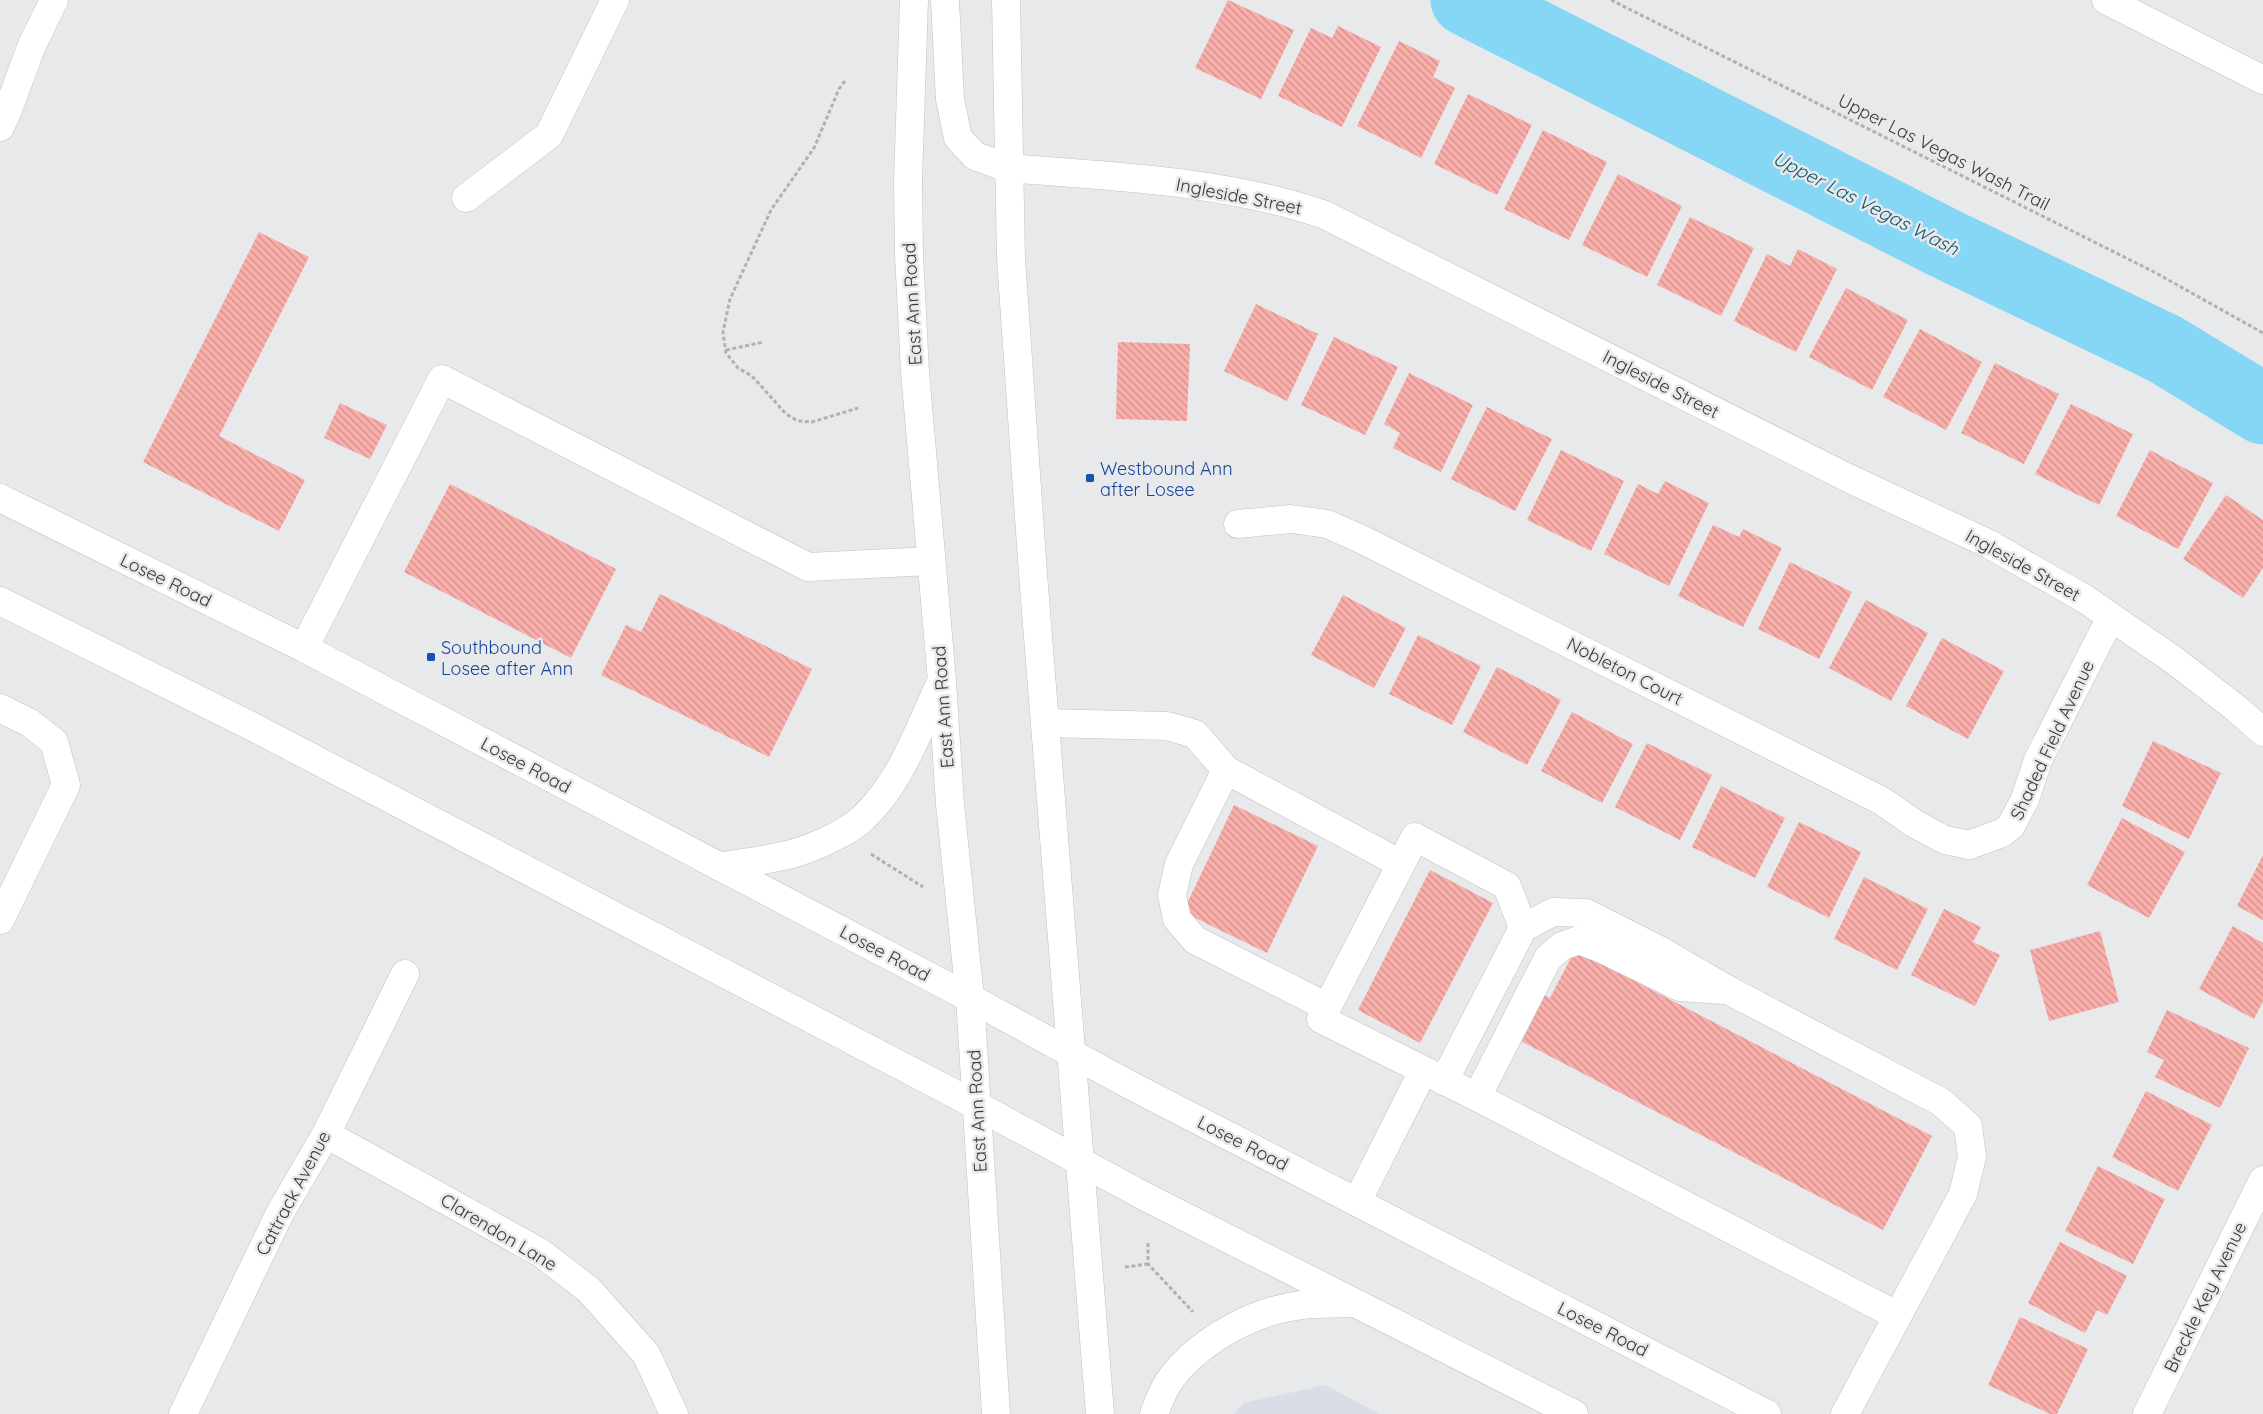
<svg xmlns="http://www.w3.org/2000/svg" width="2263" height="1414" viewBox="0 0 2263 1414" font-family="Quicksand,sans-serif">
<defs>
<pattern id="building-back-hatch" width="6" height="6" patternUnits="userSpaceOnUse" patternTransform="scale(1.25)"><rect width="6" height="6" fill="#fbafab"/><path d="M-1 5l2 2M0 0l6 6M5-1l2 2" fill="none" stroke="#cc8f8c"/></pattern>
</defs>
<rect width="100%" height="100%" fill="#e8e9eb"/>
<polygon fill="#d9dde6" points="1325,1385 1380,1414 1234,1414 1244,1403"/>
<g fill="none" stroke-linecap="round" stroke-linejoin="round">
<polyline stroke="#86d6f5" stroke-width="71" points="1466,0 1944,243 2165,349 2263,409"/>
</g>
<g fill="url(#building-back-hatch)">
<polygon points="1228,0 1294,30 1261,99 1195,68"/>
<polygon points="1338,26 1381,47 1342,127 1278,96 1311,28 1332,38"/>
<polygon points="1399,41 1440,61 1433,77 1455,88 1421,158 1357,126"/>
<polygon points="1468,94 1532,125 1497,195 1434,164"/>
<polygon points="1543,130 1607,162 1569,240 1504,209"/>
<polygon points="1618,174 1682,206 1647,277 1582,245"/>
<polygon points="1690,217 1754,248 1721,316 1657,285"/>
<polygon points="259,232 309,257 219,436 305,480 279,531 143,462"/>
<polygon points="1798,249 1837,269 1796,352 1734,321 1767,254 1790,266"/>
<polygon points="1846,288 1908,320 1872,390 1809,357"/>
<polygon points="1256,304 1318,334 1287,401 1224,371"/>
<polygon points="1920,329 1982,362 1946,430 1883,397"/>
<polygon points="1334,337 1398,367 1365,435 1301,405"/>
<polygon points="1118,342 1190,344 1187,421 1116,419"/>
<polygon points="1995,363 2059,394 2024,464 1961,433"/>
<polygon points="1409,373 1473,405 1441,472 1393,448 1400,433 1384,424"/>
<polygon points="340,403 387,425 370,459 324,438"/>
<polygon points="2071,404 2133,434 2099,505 2035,474"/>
<polygon points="1487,407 1552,439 1515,511 1451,479"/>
<polygon points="1561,450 1624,481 1591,551 1527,520"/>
<polygon points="2150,450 2213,483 2178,549 2116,516"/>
<polygon points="1665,481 1709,503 1669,586 1604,554 1638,484 1658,494"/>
<polygon points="450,484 616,569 571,658 404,572"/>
<polygon points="2226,495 2263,520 2263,568 2243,598 2183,559"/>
<polygon points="1713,525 1739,537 1743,529 1782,548 1743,627 1678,596"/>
<polygon points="1790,562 1852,592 1819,659 1758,629"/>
<polygon points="660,594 812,669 769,757 601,675 626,625 641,632"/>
<polygon points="1343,595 1406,628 1374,688 1311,655"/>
<polygon points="1866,600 1928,633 1891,701 1829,668"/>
<polygon points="1418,635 1481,666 1452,725 1389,694"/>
<polygon points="1942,638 2004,671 1968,739 1906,706"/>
<polygon points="1497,667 1561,700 1527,765 1463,732"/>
<polygon points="1572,712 1633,744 1602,803 1541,771"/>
<polygon points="2153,741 2221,773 2189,839 2122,806"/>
<polygon points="1647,743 1712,775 1680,840 1615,807"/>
<polygon points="1721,786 1785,818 1755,878 1692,847"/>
<polygon points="1234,805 1318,846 1267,953 1183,912"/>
<polygon points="2122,818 2185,852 2149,918 2087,885"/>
<polygon points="1799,822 1861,852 1829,918 1767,887"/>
<polygon points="2263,855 2263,920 2237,906"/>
<polygon points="1430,870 1493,903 1420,1043 1358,1010"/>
<polygon points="1864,877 1928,909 1897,970 1834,939"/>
<polygon points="1944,909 1981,927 1973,942 2000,955 1975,1006 1911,975"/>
<polygon points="2233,926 2263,943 2263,1001 2254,1019 2199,989"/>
<polygon points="2100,931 2119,1002 2049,1021 2030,950"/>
<polygon points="1575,950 1932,1136 1883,1230 1517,1039 1541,993 1550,998"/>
<polygon points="2167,1010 2249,1048 2220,1108 2155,1077 2164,1060 2147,1052"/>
<polygon points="2146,1091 2212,1125 2178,1191 2112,1157"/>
<polygon points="2098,1166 2165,1199 2133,1264 2065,1231"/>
<polygon points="2060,1242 2127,1276 2107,1315 2097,1310 2085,1333 2028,1303"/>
<polygon points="2020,1317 2088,1349 2057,1414 2050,1414 1988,1385"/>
</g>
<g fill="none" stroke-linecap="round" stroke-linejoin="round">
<defs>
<g id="minor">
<polyline points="2106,0 2263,80"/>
<polyline points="0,127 7,112 32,45 54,0"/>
<path d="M 1008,168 C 1114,177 1224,180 1325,215 L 1848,478 L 1989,544 L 2085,599 L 2175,661 L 2237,709 L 2263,732"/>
<polyline points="466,198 549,135 615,0"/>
<polyline points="1238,524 1291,519 1327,524 1361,539 1882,801 1915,824 1945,840 1969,845 2002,833 2011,826 2025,799 2038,760 2111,617"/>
<polyline points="304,648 442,379 808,567 931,561"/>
<polyline points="0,708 30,723 54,742 66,785 0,920"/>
<polyline points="1046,723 1167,726 1195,734 1226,770 1401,864"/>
<polyline points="1226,770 1179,864 1172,895 1177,919 1195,940 1327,1007"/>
<polyline points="1523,928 1507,886 1415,837 1321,1019 1477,1097 1896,1315"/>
<polyline points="1444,1081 1523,928 1553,912 1586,913 1663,952 1730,991 1941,1102 1968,1126 1972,1157 1963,1194 1845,1414"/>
<polyline points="1477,1097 1548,958 1562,946 1579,940 1602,949 1680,987 1724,990"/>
<polyline points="326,1134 541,1253 589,1290 646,1354 674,1414"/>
<polyline points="1357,1202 1423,1071"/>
<polyline points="183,1414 280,1213 326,1134 405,974"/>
<polyline points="2147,1414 2263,1180"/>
</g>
<g id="major">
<polyline points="914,0 908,181 909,255 915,372 942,681 950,804 970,998 996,1414"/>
<polyline points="945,0 950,99 958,138 975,156 1008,168"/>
<polyline points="1006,0 1011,259 1033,574 1100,1414"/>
<polyline points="0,498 304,648 970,998 1128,1084 1767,1414"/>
<polyline points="0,601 255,728 978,1106 1142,1195 1574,1414"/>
<path d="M 720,867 C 744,862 771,860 795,853 C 815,847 849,832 863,818 C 901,783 919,728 941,682"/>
<path d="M 1154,1414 C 1159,1401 1164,1387 1173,1376 C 1202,1339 1256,1310 1302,1305 C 1319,1303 1336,1304 1352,1303"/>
</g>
</defs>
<use href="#minor" stroke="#c1c2c4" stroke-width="29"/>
<use href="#major" stroke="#c1c2c4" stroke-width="29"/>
<g stroke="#b0b1b3" stroke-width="3" stroke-dasharray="4 2.5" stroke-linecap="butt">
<polyline points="1611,0 2156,273 2263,333"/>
<polyline points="845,81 839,89 814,148 771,210 730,299 723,332 726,353 738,368 752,376 786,414 798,421 812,422 858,408"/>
<polyline points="726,350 764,342"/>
<polyline points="871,854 923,887"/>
<polyline points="1148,1243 1148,1264 1193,1312"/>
<polyline points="1125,1267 1148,1264"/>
</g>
<use href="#minor" stroke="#fff" stroke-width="28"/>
<use href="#major" stroke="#fff" stroke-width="28"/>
</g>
<g fill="#1a4fb4" stroke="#e8e9eb" stroke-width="2">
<rect x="1085" y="473" width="10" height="10" rx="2.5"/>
<rect x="426" y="652" width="10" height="10" rx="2.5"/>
</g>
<g text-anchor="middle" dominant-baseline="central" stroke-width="5" stroke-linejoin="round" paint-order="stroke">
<g font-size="18" fill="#373839" stroke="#e8e9eb">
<text transform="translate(1944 152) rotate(27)">Upper Las Vegas Wash Trail</text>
<text transform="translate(1239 196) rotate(11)">Ingleside Street</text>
<text transform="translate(912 304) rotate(-93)">East Ann Road</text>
<text transform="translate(1661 384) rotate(27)">Ingleside Street</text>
<text transform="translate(2023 565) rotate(29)">Ingleside Street</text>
<text transform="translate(166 580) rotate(26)">Losee Road</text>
<text transform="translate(1625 671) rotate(27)">Nobleton Court</text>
<text transform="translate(943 707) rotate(-94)">East Ann Road</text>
<text transform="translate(2052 740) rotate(-65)">Shaded Field Avenue</text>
<text transform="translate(526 765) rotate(28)">Losee Road</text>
<text transform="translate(885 953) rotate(28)">Losee Road</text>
<text transform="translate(977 1111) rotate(-93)">East Ann Road</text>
<text transform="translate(1243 1143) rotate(27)">Losee Road</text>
<text transform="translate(293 1193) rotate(-62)">Cattrack Avenue</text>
<text transform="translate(499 1232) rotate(31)">Clarendon Lane</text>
<text transform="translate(2205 1297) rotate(-64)">Breckle Key Avenue</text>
<text transform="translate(1603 1329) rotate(27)">Losee Road</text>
</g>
<g font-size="18" fill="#164399" stroke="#e8e9eb" text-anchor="start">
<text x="1100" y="468">Westbound Ann<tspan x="1100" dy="21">after Losee</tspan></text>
<text x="441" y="647">Southbound<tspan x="441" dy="21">Losee after Ann</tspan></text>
</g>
<g font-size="19" font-style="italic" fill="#13556a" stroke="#e8e9eb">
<text transform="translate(1866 203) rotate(27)">Upper Las Vegas Wash</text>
</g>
</g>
</svg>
